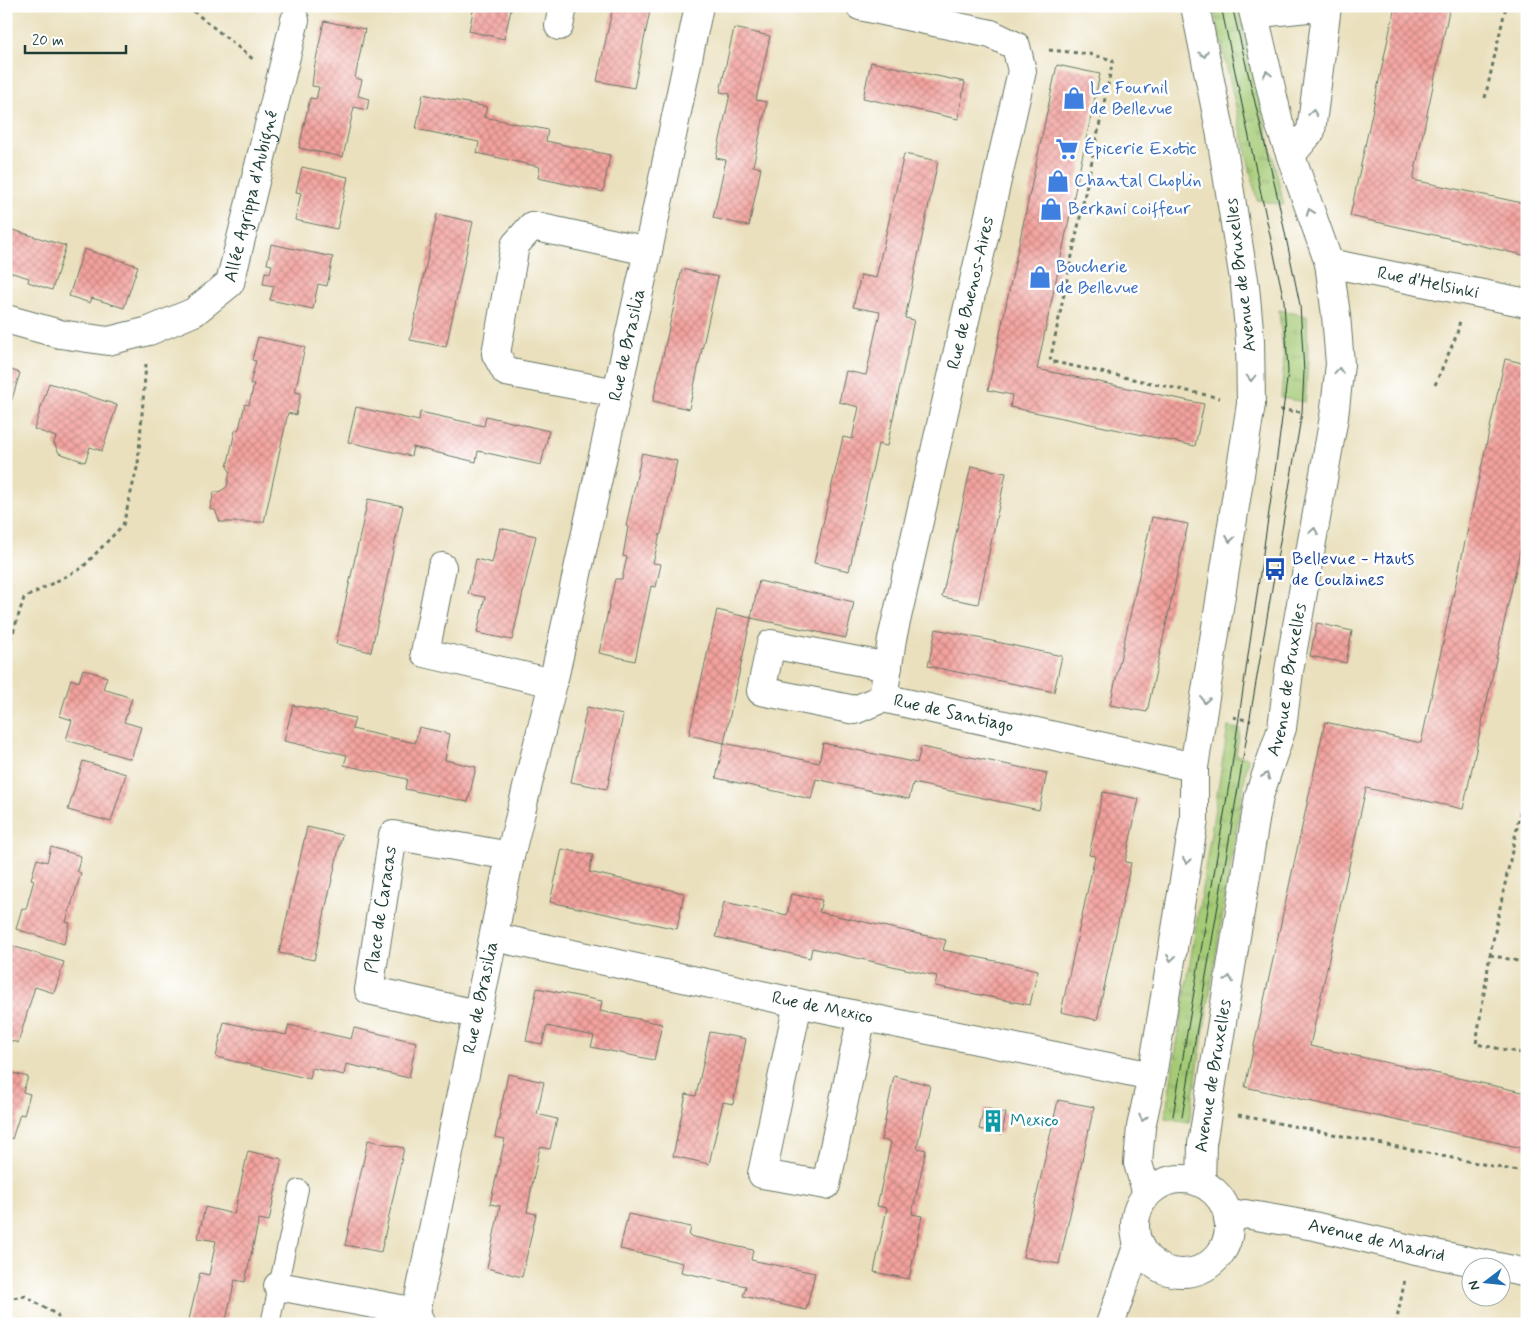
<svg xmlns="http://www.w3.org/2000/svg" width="1533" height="1330" viewBox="0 0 1533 1330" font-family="Mynerve,sans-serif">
<defs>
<pattern id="grass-tufts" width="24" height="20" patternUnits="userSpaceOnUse" patternTransform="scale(1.25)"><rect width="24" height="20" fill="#a5cb76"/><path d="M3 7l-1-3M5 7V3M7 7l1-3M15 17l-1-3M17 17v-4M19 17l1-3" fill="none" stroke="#86a662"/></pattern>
<pattern id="building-cross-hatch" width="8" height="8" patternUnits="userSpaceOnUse" patternTransform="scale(1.25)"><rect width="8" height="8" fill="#f4a29e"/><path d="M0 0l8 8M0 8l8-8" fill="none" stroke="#c58582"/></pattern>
</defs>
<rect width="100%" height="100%" fill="#fff"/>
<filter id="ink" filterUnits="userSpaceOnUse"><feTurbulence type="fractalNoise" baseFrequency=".02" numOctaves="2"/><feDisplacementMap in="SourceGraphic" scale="10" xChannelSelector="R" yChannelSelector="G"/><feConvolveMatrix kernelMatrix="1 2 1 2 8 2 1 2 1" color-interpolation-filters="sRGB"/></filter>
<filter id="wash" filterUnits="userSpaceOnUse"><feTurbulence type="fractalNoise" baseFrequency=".0096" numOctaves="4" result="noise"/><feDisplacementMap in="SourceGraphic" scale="20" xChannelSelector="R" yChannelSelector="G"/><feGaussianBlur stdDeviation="1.12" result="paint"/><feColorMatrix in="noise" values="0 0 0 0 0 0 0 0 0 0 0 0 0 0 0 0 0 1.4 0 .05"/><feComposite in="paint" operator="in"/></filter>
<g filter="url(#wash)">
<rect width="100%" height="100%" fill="#eae0bd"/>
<g fill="url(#grass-tufts)" stroke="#628455">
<polygon points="1213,6 1238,6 1284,205 1257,200"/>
<polygon points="1279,310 1307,316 1308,359 1305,402 1281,398 1284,361"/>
<polygon points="1228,727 1240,729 1236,755 1248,758 1189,1122 1165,1118"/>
</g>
<g id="blocks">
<g fill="url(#building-cross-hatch)">
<polygon points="474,6 512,6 504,39 469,31"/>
<polygon points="613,6 651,6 634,88 597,81"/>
<polygon points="1395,6 1450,6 1413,180 1527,204 1527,256 1350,216"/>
<polygon points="324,21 365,29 355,78 362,80 358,96 369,99 367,110 354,107 343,157 299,148 310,98 316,99 319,87 312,86 314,69"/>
<polygon points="734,28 770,36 756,100 767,102 753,166 761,168 749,226 713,218 726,160 716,158 730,94 720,92"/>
<polygon points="871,62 965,82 958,119 863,98"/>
<polygon points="1057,65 1100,74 1037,369 1204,404 1195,446 1010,407 1012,395 988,390"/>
<polygon points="423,94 487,107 484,117 548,130 546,141 610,155 603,192 538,178 540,167 477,153 479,142 416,129"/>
<polygon points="904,154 938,161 905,318 914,320 898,395 887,446 878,444 849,571 814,563 843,437 852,439 859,407 839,402 846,371 866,375 880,312 853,307 861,275 876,278"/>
<polygon points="302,167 348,177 337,229 295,220 301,193 296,192"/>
<polygon points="437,214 473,222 446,347 410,340"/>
<polygon points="6,228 66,246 52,290 28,282 29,278 6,271"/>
<polygon points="271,244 333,257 327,286 318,284 313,309 270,300 274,286 263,284 265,272 270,273 272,265 267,264"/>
<polygon points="84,249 138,266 124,308 92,298 90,303 69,296"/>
<polygon points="682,269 718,277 689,409 653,401"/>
<polygon points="258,337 305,347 295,392 301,393 296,415 288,413 264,522 220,522 215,510 210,509 214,492 219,492 227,487 230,471 227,467 235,431 239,429 245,404 249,405 254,384 250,384 256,361 252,360"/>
<polygon points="1505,359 1527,364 1527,519 1463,809 1366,788 1310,1046 1527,1093 1527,1149 1245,1087 1325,722 1421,743"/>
<polygon points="6,368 20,373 7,415 6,415"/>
<polygon points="49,383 117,405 102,451 90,447 85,462 59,453 54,443 56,437 34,429"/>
<polygon points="356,407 419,421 420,412 484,426 486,416 549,431 541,465 478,451 476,462 413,447 411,456 348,442"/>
<polygon points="642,453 677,461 661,534 660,534 653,563 661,564 656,587 651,586 635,661 599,653 615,579 622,579 627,557 623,556 628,527 626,526"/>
<polygon points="971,466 1006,473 978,604 942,597"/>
<polygon points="368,499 403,506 371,652 336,644"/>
<polygon points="1152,517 1188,524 1147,712 1110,705"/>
<polygon points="500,528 536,536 512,640 477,633 485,597 468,594 476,559 492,563"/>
<polygon points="759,581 854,602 846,638 751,618"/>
<polygon points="717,610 751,618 724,743 819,763 823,743 917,763 921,747 985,760 1047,773 1039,810 913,783 909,799 816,779 811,799 716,778 724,743 689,735"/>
<polygon points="1317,623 1352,631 1346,663 1310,656"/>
<polygon points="936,629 1062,656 1054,692 928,666"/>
<polygon points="83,669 107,677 103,689 132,698 124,722 141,727 131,759 66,740 72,720 60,716 71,679 79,682"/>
<polygon points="293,705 355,718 352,729 415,743 419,727 450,734 445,760 476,767 468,802 405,789 407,779 344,765 347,755 284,741"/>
<polygon points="587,707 623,715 607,789 571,782"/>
<polygon points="83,761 126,774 111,822 68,810"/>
<polygon points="1103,792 1139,799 1125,862 1131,863 1097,1020 1061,1012 1095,856 1089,855"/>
<polygon points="307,827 342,835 314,960 279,953"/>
<polygon points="51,847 81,856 77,871 81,873 66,922 70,923 64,944 16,929 22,908 26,909 34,880 31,879 37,859 47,862"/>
<polygon points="562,849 593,855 589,872 684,893 677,929 550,902"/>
<polygon points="791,894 822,900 819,912 946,940 943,950 1038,970 1030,1005 935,986 937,976 812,948 810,958 716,937 724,902 787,915"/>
<polygon points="6,944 64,962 54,993 35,987 18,1043 6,1039"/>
<polygon points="537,988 602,1001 600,1011 662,1024 654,1060 591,1047 594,1036 547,1026 542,1044 526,1041"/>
<polygon points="224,1022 286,1035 289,1025 351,1039 354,1028 416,1042 409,1078 346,1064 344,1075 312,1068 310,1079 216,1057"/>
<polygon points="710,1032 746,1039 733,1104 723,1102 709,1164 673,1156 686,1094 696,1096"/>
<polygon points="9,1072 28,1077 23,1092 30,1094 24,1115 20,1114 12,1139 6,1137 6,1081"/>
<polygon points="508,1074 544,1082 537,1114 557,1119 550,1149 540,1147 533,1180 527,1212 536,1214 522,1277 487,1268 500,1206 490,1204 505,1139 495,1137"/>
<polygon points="894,1076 930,1085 917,1148 926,1150 912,1214 922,1216 909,1279 874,1272 887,1208 877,1206 891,1142 881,1140"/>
<polygon points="1058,1100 1094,1107 1059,1264 1023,1257"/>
<polygon points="984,1108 1006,1113 1002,1134 979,1129"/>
<polygon points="368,1140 404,1148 381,1252 345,1245"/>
<polygon points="248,1151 282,1159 269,1221 259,1219 245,1282 235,1280 225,1324 188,1324 200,1273 209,1275 216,1241 198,1238 205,1207 234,1214"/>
<polygon points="628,1214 691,1227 689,1236 753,1250 751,1260 815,1273 806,1310 743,1296 746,1286 681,1272 683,1263 620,1249"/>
</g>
</g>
</g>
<g filter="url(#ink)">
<use href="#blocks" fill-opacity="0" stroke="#667664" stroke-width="1"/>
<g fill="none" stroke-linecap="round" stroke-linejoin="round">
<defs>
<polyline id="lane" points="270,1324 299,1189"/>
<g id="street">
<polyline points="860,6 991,34 1016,46 1022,71 892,639 883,698"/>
<polyline points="1253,6 1270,12 1327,6"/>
<polyline points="559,26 563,6"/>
<polyline points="1291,155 1311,131 1327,6"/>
<path id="s1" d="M 1329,263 L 1527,303"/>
<path id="s2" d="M 6,319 L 60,334 L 108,341 L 149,331 L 194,312 L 230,283 L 295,20"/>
<polyline points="617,393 506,372 496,354 515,245 532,226 648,251"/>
<polyline points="442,567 425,653 553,683"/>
<path id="s3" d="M 888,667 L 771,644 L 761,691 L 855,710 L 883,698 L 1194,767"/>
<path id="s4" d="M 494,937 L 798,1003 L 1152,1076"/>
<polyline points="798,1003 762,1174 826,1185 862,1016"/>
<path id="s5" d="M 476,1014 L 369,990 L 393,835 L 510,856"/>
<circle cx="1182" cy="1226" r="47"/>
<path id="s6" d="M 1201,1183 L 1202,1144 L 1259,796 L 1282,728 L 1289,671 L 1334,417 L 1340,364 L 1336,315 L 1329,263 L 1279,123 L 1252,6"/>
<polyline points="1147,1194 1138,1163 1141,1127 1152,1076 1194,820 1194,767 1251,404 1250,340 1245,286 1220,130 1195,6"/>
<path id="s7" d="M 1228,1219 L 1245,1214 L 1314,1226 L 1411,1249 L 1527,1273"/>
<polyline points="278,1286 416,1312 421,1324"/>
<path id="s8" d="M 416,1312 L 510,856 L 553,683 L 648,251 L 699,6"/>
<polyline points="1110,1324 1138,1244"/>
</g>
</defs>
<use href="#lane" stroke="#667664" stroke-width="20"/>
<use href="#street" stroke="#667664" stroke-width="30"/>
<g stroke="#667664" stroke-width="3" stroke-dasharray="4 4" stroke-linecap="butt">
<polyline points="187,6 254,60"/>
<polyline points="1049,50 1089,54 1113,60 1050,361 1220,398"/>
<polyline points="1485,98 1506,6"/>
<polyline points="1435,385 1457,334 1460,320"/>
<polyline points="1280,410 1304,412"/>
<polyline points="6,655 24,598 82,568 123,525 138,464 146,364"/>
<polyline points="1233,717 1251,721"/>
<polyline points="1527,780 1490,955 1476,1044 1527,1054"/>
<polyline points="1490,955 1527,963"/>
<polyline points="1238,1115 1527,1173"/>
<polyline points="6,1299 25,1296 57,1315 61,1324"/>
<polyline points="1396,1324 1405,1279"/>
</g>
<use href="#lane" stroke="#fff" stroke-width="18"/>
<use href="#street" stroke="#fff" stroke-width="28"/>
<g stroke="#1f3d34" stroke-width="1">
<polyline points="1173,1116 1230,779 1276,464 1288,372 1284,301 1221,6"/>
<polyline points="1182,1117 1302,412 1304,372 1300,305 1278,199 1232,6"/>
</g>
</g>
<defs><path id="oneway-chevron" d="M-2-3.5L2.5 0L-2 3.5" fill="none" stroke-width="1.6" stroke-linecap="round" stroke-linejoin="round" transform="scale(1.25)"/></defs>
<g stroke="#8f9e9a">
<use href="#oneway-chevron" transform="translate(1204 54) rotate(78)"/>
<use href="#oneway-chevron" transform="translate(1267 74) rotate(-103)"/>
<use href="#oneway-chevron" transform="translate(1313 113) rotate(-82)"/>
<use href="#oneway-chevron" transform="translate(1310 212) rotate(-110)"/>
<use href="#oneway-chevron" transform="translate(1339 371) rotate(-86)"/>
<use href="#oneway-chevron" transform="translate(1251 378) rotate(90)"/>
<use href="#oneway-chevron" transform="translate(1314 531) rotate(-80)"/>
<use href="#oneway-chevron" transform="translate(1230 539) rotate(99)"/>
<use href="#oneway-chevron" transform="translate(1205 700) rotate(99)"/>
<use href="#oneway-chevron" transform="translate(1266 776) rotate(-71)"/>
<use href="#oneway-chevron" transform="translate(1187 861) rotate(99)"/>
<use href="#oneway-chevron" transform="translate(1171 958) rotate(99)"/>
<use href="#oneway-chevron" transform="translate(1229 979) rotate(-81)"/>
<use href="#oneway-chevron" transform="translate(1143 1118) rotate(102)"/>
</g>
</g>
<defs>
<symbol id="shop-bare" viewBox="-9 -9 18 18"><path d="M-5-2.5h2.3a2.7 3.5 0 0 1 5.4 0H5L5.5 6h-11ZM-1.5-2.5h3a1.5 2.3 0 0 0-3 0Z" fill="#3f7fe0" stroke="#fff" stroke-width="2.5" paint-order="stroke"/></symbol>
<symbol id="supermarket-bare" viewBox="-9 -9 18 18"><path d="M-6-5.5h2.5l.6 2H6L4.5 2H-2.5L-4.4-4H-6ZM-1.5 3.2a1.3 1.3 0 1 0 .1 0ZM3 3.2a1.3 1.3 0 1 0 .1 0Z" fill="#3f7fe0" stroke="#fff" stroke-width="2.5" paint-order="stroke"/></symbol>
<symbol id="bus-bare" viewBox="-9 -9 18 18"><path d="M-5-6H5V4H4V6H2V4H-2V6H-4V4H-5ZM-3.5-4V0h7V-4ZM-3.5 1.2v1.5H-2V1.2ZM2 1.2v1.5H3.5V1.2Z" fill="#1a4fb4" stroke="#fff" stroke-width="2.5" paint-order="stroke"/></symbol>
<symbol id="building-bare" viewBox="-9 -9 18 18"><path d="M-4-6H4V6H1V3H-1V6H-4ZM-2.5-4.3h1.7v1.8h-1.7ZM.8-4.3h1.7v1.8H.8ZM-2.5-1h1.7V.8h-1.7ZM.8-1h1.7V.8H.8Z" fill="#0f9aa8" stroke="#fff" stroke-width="2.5" paint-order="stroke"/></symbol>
</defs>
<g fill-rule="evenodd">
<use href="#shop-bare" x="1058" y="82" width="32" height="32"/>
<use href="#supermarket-bare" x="1051" y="133" width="32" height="32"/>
<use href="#shop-bare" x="1042" y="165" width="32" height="32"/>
<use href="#shop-bare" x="1035" y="193" width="32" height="32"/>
<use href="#shop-bare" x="1024" y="261" width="32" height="32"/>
<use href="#bus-bare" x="1259" y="553" width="32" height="32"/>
<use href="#building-bare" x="977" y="1105" width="32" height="32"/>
</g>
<g text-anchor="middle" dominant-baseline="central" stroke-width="5" stroke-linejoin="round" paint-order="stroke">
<g font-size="18" fill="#366cbe" stroke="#fff" text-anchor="start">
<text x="1090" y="88">Le Fournil<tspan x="1090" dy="21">de Bellevue</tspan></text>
<text x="1084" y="149">Épicerie Exotic</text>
<text x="1074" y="181">Chantal Choplin</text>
<text x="1068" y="209">Berkani coiffeur</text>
<text x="1056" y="267">Boucherie<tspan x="1056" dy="21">de Bellevue</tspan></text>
</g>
<g font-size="18" fill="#1f3d34" stroke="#fff">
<text stroke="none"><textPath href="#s2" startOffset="331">Allée Agrippa d'Aubigné</textPath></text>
<text transform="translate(1241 275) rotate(-97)">Avenue de Bruxelles</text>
<text stroke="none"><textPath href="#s1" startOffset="101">Rue d'Helsinki</textPath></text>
<text transform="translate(971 293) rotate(-77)">Rue de Buenos-Aires</text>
<text stroke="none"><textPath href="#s8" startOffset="990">Rue de Brasilia</textPath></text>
<text stroke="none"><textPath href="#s6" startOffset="512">Avenue de Bruxelles</textPath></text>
<text stroke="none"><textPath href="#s3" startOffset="366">Rue de Santiago</textPath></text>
<text stroke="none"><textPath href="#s5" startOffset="191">Place de Caracas</textPath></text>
<text stroke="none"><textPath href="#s8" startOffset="321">Rue de Brasilia</textPath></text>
<text stroke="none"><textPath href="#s4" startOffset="336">Rue de Mexico</textPath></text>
<text stroke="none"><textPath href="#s6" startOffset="108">Avenue de Bruxelles</textPath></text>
<text stroke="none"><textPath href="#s7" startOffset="152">Avenue de Madrid</textPath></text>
</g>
<g font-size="18" fill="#164399" stroke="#fff" text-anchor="start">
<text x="1292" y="559">Bellevue - Hauts<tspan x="1292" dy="21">de Coulaines</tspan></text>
</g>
<g font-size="18" fill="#0d838f" stroke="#fff" text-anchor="start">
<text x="1010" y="1121">Mexico</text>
</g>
</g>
<rect width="1533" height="1330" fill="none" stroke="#fff" stroke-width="25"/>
<g transform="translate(1486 1282) rotate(254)"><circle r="24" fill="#ffffff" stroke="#a5b1ae"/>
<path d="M0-4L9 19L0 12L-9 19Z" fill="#1f6fb2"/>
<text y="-8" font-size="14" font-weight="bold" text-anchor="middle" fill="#1f3d34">N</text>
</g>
<path d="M25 45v8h101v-8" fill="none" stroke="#1f3d34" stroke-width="2.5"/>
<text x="32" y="45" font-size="15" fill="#1f3d34" stroke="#ffffff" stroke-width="4" paint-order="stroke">20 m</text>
</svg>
